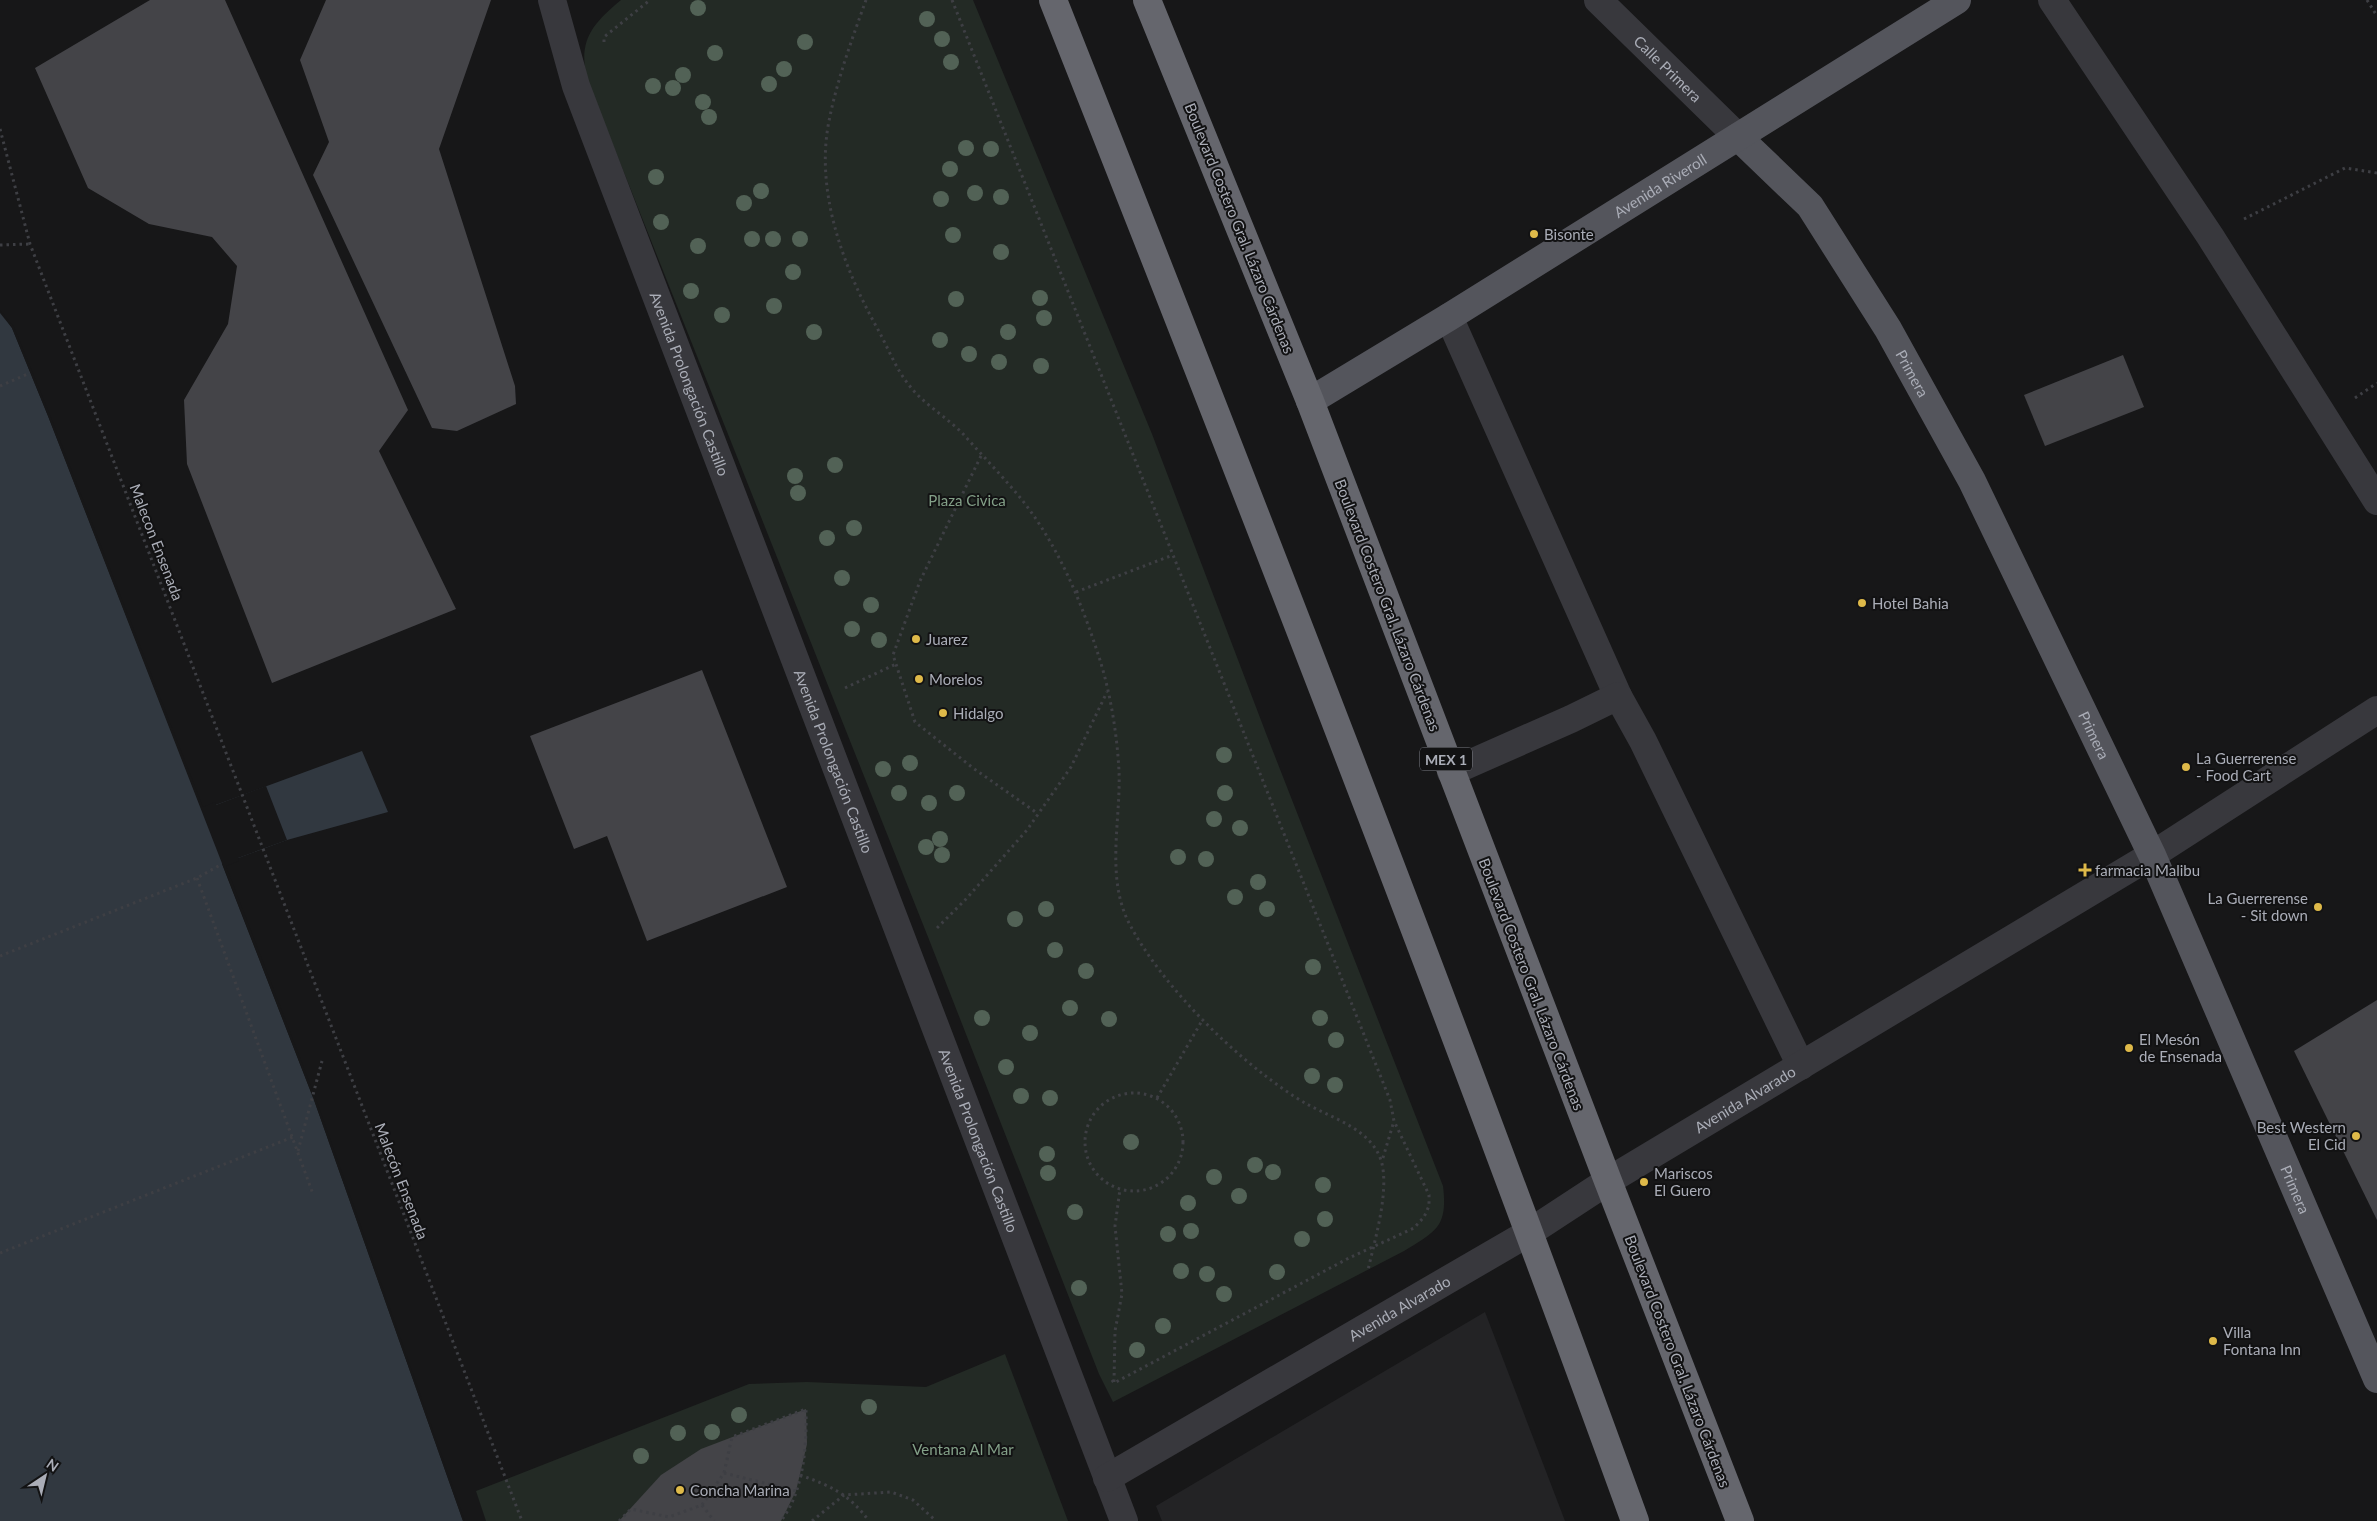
<svg xmlns="http://www.w3.org/2000/svg" width="2377" height="1521" viewBox="0 0 2377 1521" font-family="Lato,sans-serif">
<rect width="100%" height="100%" fill="#171718"/>
<polygon fill="#232325" points="1485,1312 1565,1521 1162,1521 1156,1506"/>
<g fill="#232a25">
<path d="M 621,0 L 973,0 L 1152,434 L 1267,736 L 1443,1186 C 1448,1227 1436,1231 1404,1251 L 1113,1402 L 1099,1374 L 930,942 L 588,82 C 577,42 591,25 621,0 Z"/>
<polygon points="1005,1354 1068,1521 486,1521 476,1491 749,1384 807,1382 926,1387"/>
</g>
<polygon fill="#313840" points="0,313 12,328 48,416 202,810 362,751 388,812 287,840 222,864 314,1100 463,1521 0,1521"/>
<polygon fill="#171718" points="0,310 14,327 50,415 203,807 215,802 216,805 266,786 287,840 238,858 239,861 226,866 316,1099 465,1521 463,1521 314,1100 48,416 12,328"/>
<g fill="#444448">
<polygon points="150,0 225,0 408,410 379,451 456,609 272,683 187,464 184,400 228,324 237,266 212,237 149,224 88,188 35,68"/>
<polygon points="326,0 491,0 439,149 515,386 516,404 457,431 432,428 313,175 329,142 300,60"/>
<polygon points="2123,355 2144,407 2045,446 2024,395"/>
<polygon points="702,670 787,887 647,941 607,836 574,849 530,736"/>
<polygon points="2377,1000 2377,1220 2294,1051"/>
<polygon points="806,1409 807,1444 796,1491 781,1521 619,1521 661,1475 701,1449"/>
</g>
<g fill="none" stroke-linecap="round" stroke-linejoin="round">
<g stroke="#3e3f44" stroke-width="3" stroke-dasharray="2.5 4" stroke-linecap="butt">
<path d="M 866,0 C 852,39 837,80 829,121 C 815,191 843,266 876,326 C 887,345 895,368 909,385 C 923,404 947,417 964,435 C 982,455 1001,475 1018,495 C 1056,541 1080,598 1098,654 C 1110,690 1117,733 1119,771 C 1121,821 1105,878 1130,925 C 1159,979 1214,1036 1263,1074 C 1276,1084 1291,1095 1305,1103 C 1331,1118 1370,1128 1381,1160 C 1390,1190 1375,1239 1368,1270"/>
<polyline points="952,0 1390,1100 1394,1121 1382,1161"/>
<polyline points="2367,0 2377,16"/>
<polyline points="604,42 604,37 650,0"/>
<polyline points="0,129 30,244 522,1521"/>
<polyline points="2244,219 2345,168 2377,173"/>
<polyline points="0,245 30,244"/>
<polyline points="0,386 30,373"/>
<polyline points="2355,398 2377,383"/>
<polyline points="981,456 920,581 893,655 915,722 973,768 1037,813"/>
<polyline points="1076,592 1173,555"/>
<polyline points="845,688 896,664"/>
<polyline points="197,878 313,1194"/>
<polyline points="937,928 966,899 1027,830 1071,767 1107,692"/>
<polyline points="0,956 197,878 222,864"/>
<circle cx="1134" cy="1142" r="49"/>
<polyline points="1157,1098 1203,1019"/>
<polyline points="298,1151 322,1061"/>
<polyline points="0,1253 293,1137"/>
<polyline points="1112,1380 1114,1383 1349,1258 1414,1228 1424,1217 1429,1206 1429,1195 1394,1121"/>
<polyline points="1114,1382 1115,1331 1122,1294 1115,1226 1120,1189"/>
<polyline points="724,1473 796,1491"/>
<path d="M 800,1475 C 831,1486 849,1494 869,1521"/>
<polyline points="702,1505 714,1521"/>
<path d="M 619,1521 L 631,1509 L 669,1517 L 702,1505 L 724,1473 L 732,1437 L 806,1409 C 807,1445 804,1491 781,1521"/>
<polyline points="812,1521 844,1495 891,1492 913,1500 936,1521"/>
</g>
<g stroke="#38383d" stroke-width="28">
<path id="s1" d="M 552,0 L 576,86 L 1124,1521"/>
<path id="s2" d="M 1598,0 L 1738,137"/>
<polyline points="2052,0 2210,236 2377,501"/>
<polyline points="1449,317 1618,696"/>
<polyline points="1451,772 1571,719 1618,696 1643,741 1801,1066"/>
<path id="s3" d="M 1107,1478 L 1530,1232 L 1608,1181 L 2152,855 L 2377,710"/>
</g>
<g stroke="#54555c" stroke-width="28">
<path id="s4" d="M 1738,137 L 1810,206 L 1888,329 L 1972,481 L 2152,855 L 2377,1379"/>
<path id="s5" d="M 1310,401 L 1449,317 L 1957,0"/>
</g>
<g stroke="#65666d" stroke-width="28">
<path d="M 1053,0 C 1253,505 1450,1011 1635,1521"/>
<polyline points="1147,0 1310,401 1608,1181 1740,1521"/>
</g>
</g>
<g fill="#526256">
<circle cx="698" cy="8" r="8"/>
<circle cx="927" cy="19" r="8"/>
<circle cx="942" cy="39" r="8"/>
<circle cx="805" cy="42" r="8"/>
<circle cx="715" cy="53" r="8"/>
<circle cx="951" cy="62" r="8"/>
<circle cx="784" cy="69" r="8"/>
<circle cx="683" cy="75" r="8"/>
<circle cx="769" cy="84" r="8"/>
<circle cx="653" cy="86" r="8"/>
<circle cx="673" cy="88" r="8"/>
<circle cx="703" cy="102" r="8"/>
<circle cx="709" cy="117" r="8"/>
<circle cx="966" cy="148" r="8"/>
<circle cx="991" cy="149" r="8"/>
<circle cx="950" cy="169" r="8"/>
<circle cx="656" cy="177" r="8"/>
<circle cx="761" cy="191" r="8"/>
<circle cx="975" cy="193" r="8"/>
<circle cx="1001" cy="197" r="8"/>
<circle cx="941" cy="199" r="8"/>
<circle cx="744" cy="203" r="8"/>
<circle cx="661" cy="222" r="8"/>
<circle cx="953" cy="235" r="8"/>
<circle cx="752" cy="239" r="8"/>
<circle cx="773" cy="239" r="8"/>
<circle cx="800" cy="239" r="8"/>
<circle cx="698" cy="246" r="8"/>
<circle cx="1001" cy="252" r="8"/>
<circle cx="793" cy="272" r="8"/>
<circle cx="691" cy="291" r="8"/>
<circle cx="1040" cy="298" r="8"/>
<circle cx="956" cy="299" r="8"/>
<circle cx="774" cy="306" r="8"/>
<circle cx="722" cy="315" r="8"/>
<circle cx="1044" cy="318" r="8"/>
<circle cx="814" cy="332" r="8"/>
<circle cx="1008" cy="332" r="8"/>
<circle cx="940" cy="340" r="8"/>
<circle cx="969" cy="354" r="8"/>
<circle cx="999" cy="362" r="8"/>
<circle cx="1041" cy="366" r="8"/>
<circle cx="835" cy="465" r="8"/>
<circle cx="795" cy="476" r="8"/>
<circle cx="798" cy="493" r="8"/>
<circle cx="854" cy="528" r="8"/>
<circle cx="827" cy="538" r="8"/>
<circle cx="842" cy="578" r="8"/>
<circle cx="871" cy="605" r="8"/>
<circle cx="852" cy="629" r="8"/>
<circle cx="879" cy="640" r="8"/>
<circle cx="1224" cy="755" r="8"/>
<circle cx="910" cy="763" r="8"/>
<circle cx="883" cy="769" r="8"/>
<circle cx="899" cy="793" r="8"/>
<circle cx="957" cy="793" r="8"/>
<circle cx="1225" cy="793" r="8"/>
<circle cx="929" cy="803" r="8"/>
<circle cx="1214" cy="819" r="8"/>
<circle cx="1240" cy="828" r="8"/>
<circle cx="940" cy="839" r="8"/>
<circle cx="926" cy="847" r="8"/>
<circle cx="942" cy="855" r="8"/>
<circle cx="1178" cy="857" r="8"/>
<circle cx="1206" cy="859" r="8"/>
<circle cx="1258" cy="882" r="8"/>
<circle cx="1235" cy="897" r="8"/>
<circle cx="1046" cy="909" r="8"/>
<circle cx="1267" cy="909" r="8"/>
<circle cx="1015" cy="919" r="8"/>
<circle cx="1055" cy="950" r="8"/>
<circle cx="1313" cy="967" r="8"/>
<circle cx="1086" cy="971" r="8"/>
<circle cx="1070" cy="1008" r="8"/>
<circle cx="982" cy="1018" r="8"/>
<circle cx="1320" cy="1018" r="8"/>
<circle cx="1109" cy="1019" r="8"/>
<circle cx="1030" cy="1033" r="8"/>
<circle cx="1336" cy="1040" r="8"/>
<circle cx="1006" cy="1067" r="8"/>
<circle cx="1312" cy="1076" r="8"/>
<circle cx="1335" cy="1085" r="8"/>
<circle cx="1021" cy="1096" r="8"/>
<circle cx="1050" cy="1098" r="8"/>
<circle cx="1131" cy="1142" r="8"/>
<circle cx="1047" cy="1154" r="8"/>
<circle cx="1255" cy="1165" r="8"/>
<circle cx="1273" cy="1172" r="8"/>
<circle cx="1048" cy="1173" r="8"/>
<circle cx="1214" cy="1177" r="8"/>
<circle cx="1323" cy="1185" r="8"/>
<circle cx="1239" cy="1196" r="8"/>
<circle cx="1188" cy="1203" r="8"/>
<circle cx="1075" cy="1212" r="8"/>
<circle cx="1325" cy="1219" r="8"/>
<circle cx="1191" cy="1231" r="8"/>
<circle cx="1168" cy="1234" r="8"/>
<circle cx="1302" cy="1239" r="8"/>
<circle cx="1181" cy="1271" r="8"/>
<circle cx="1277" cy="1272" r="8"/>
<circle cx="1207" cy="1274" r="8"/>
<circle cx="1079" cy="1288" r="8"/>
<circle cx="1224" cy="1294" r="8"/>
<circle cx="1163" cy="1326" r="8"/>
<circle cx="1137" cy="1350" r="8"/>
<circle cx="869" cy="1407" r="8"/>
<circle cx="739" cy="1415" r="8"/>
<circle cx="712" cy="1432" r="8"/>
<circle cx="678" cy="1433" r="8"/>
<circle cx="641" cy="1456" r="8"/>
</g>
<g fill="#deb949" stroke="#121213" stroke-width="2">
<circle cx="1534" cy="234" r="5"/>
<circle cx="1862" cy="603" r="5"/>
<circle cx="916" cy="639" r="5"/>
<circle cx="919" cy="679" r="5"/>
<circle cx="943" cy="713" r="5"/>
<circle cx="2186" cy="767" r="5"/>
<path d="M2082.5 862.5h5v5h5v5h-5v5h-5v-5h-5v-5h5z"/>
<circle cx="2318" cy="907" r="5"/>
<circle cx="2129" cy="1048" r="5"/>
<circle cx="2356" cy="1136" r="5"/>
<circle cx="1644" cy="1182" r="5"/>
<circle cx="2213" cy="1341" r="5"/>
<circle cx="680" cy="1490" r="5"/>
</g>
<g text-anchor="middle" dominant-baseline="central" stroke-width="4" stroke-linejoin="round" paint-order="stroke">
<rect fill="#121213" stroke="#7c7e86" stroke-width="1" x="1420" y="747.5" width="52" height="23" rx="4"/>
<g font-size="14" font-weight="bold" fill="#aaadb7">
<text x="1446" y="759">MEX 1</text>
</g>
<g font-size="15" fill="#aaadb7" stroke="#121213">
<text stroke="none"><textPath href="#s2" startOffset="98">Calle Primera</textPath></text>
<text stroke="none"><textPath href="#s5" startOffset="411">Avenida Riveroll</textPath></text>
<text transform="translate(1240 228) rotate(68)">Boulevard Costero Gral. Lázaro Cárdenas</text>
<text stroke="none"><textPath href="#s4" startOffset="296">Primera</textPath></text>
<text stroke="none"><textPath href="#s1" startOffset="408">Avenida Prolongación Castillo</textPath></text>
<text transform="translate(157 542) rotate(69)">Malecon Ensenada</text>
<text transform="translate(1388 605) rotate(69)">Boulevard Costero Gral. Lázaro Cárdenas</text>
<text stroke="none"><textPath href="#s4" startOffset="701">Primera</textPath></text>
<text stroke="none"><textPath href="#s1" startOffset="812">Avenida Prolongación Castillo</textPath></text>
<text transform="translate(1532 984) rotate(69)">Boulevard Costero Gral. Lázaro Cárdenas</text>
<text stroke="none"><textPath href="#s3" startOffset="742">Avenida Alvarado</textPath></text>
<text stroke="none"><textPath href="#s1" startOffset="1218">Avenida Prolongación Castillo</textPath></text>
<text transform="translate(402 1181) rotate(69)">Malecón Ensenada</text>
<text stroke="none"><textPath href="#s4" startOffset="1198">Primera</textPath></text>
<text stroke="none"><textPath href="#s3" startOffset="338">Avenida Alvarado</textPath></text>
<text transform="translate(1678 1361) rotate(69)">Boulevard Costero Gral. Lázaro Cárdenas</text>
</g>
<g font-size="15" fill="#aaadb7" stroke="#121213" text-anchor="start">
<text x="1544" y="234">Bisonte</text>
<text x="1872" y="603">Hotel Bahia</text>
<text x="926" y="639">Juarez</text>
<text x="929" y="679">Morelos</text>
<text x="953" y="713">Hidalgo</text>
<text x="2196" y="758">La Guerrerense<tspan x="2196" dy="17">- Food Cart</tspan></text>
<text x="2095" y="870">farmacia Malibu</text>
<text x="2308" y="898" text-anchor="end">La Guerrerense<tspan x="2308" dy="17">- Sit down</tspan></text>
<text x="2139" y="1039">El Mesón<tspan x="2139" dy="17">de Ensenada</tspan></text>
<text x="2346" y="1127" text-anchor="end">Best Western<tspan x="2346" dy="17">El Cid</tspan></text>
<text x="1654" y="1173">Mariscos<tspan x="1654" dy="17">El Guero</tspan></text>
<text x="2223" y="1332">Villa<tspan x="2223" dy="17">Fontana Inn</tspan></text>
<text x="690" y="1490">Concha Marina</text>
</g>
<g font-size="15" fill="#83a088" stroke="#121213">
<text x="967" y="500">Plaza Civica</text>
<text x="963" y="1449">Ventana Al Mar</text>
</g>
</g>
<g transform="translate(45 1476) rotate(35)" stroke="#121213" stroke-width="4" paint-order="stroke">
<path d="M0-4L9 19L0 12L-9 19Z" fill="#aaadb7"/>
<text y="-8" font-size="14" font-weight="bold" text-anchor="middle" fill="#aaadb7">N</text>
</g>
</svg>
